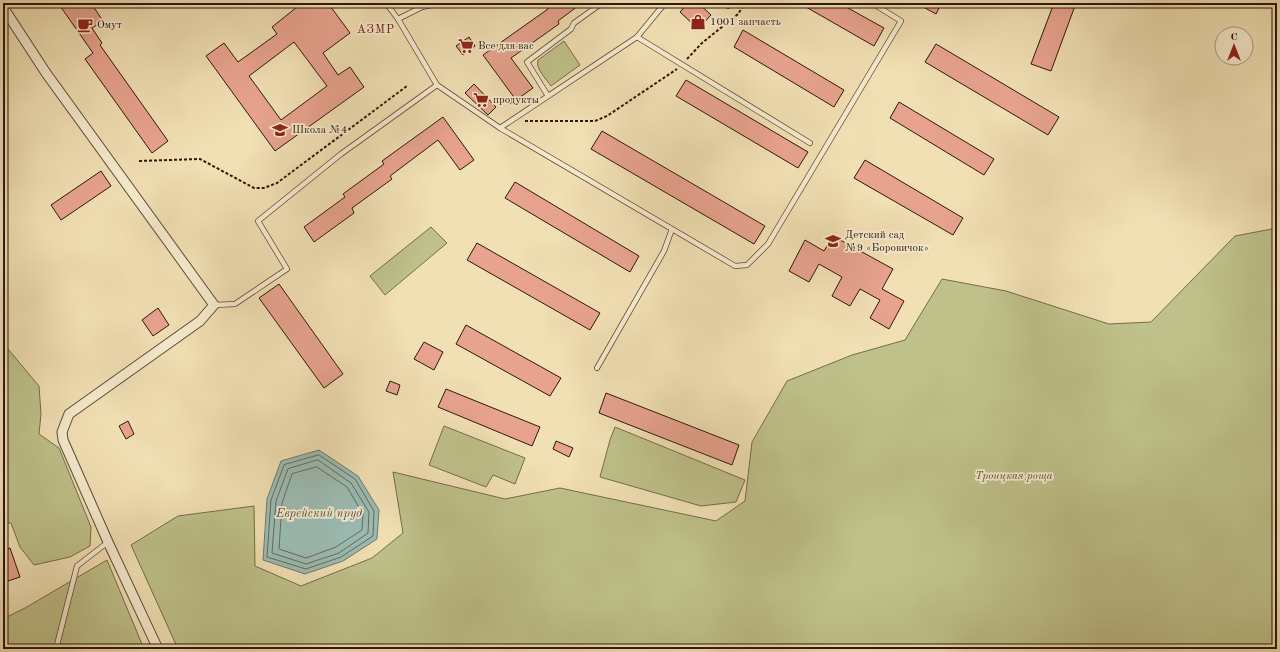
<svg xmlns="http://www.w3.org/2000/svg" width="1280" height="652" viewBox="0 0 1280 652" font-family="'Old Standard TT',serif">
<rect width="100%" height="100%" fill="#f1e0b4"/>
<filter id="stains"><feTurbulence type="fractalNoise" baseFrequency=".005" numOctaves="4"/><feColorMatrix values="0 0 0 0 .2 0 0 0 0 .09 0 0 0 0 .02 0 0 0 .5 -.17"/></filter>
<radialGradient id="worn" r=".72"><stop offset=".6" stop-color="#630" stop-opacity="0"/><stop offset="1" stop-color="#630" stop-opacity=".3"/></radialGradient>
<g fill="#bfc18a" stroke="#766c4a">
<path d="M 564,41 L 580,65 L 551,86 C 546,79 535,68 538,60 Z"/>
<polygon points="431,227 447,243 385,295 370,276"/>
<polygon points="1277,228 1277,649 178,649 131,545 178,516 254,506 255,566 301,586 372,558 403,533 393,472 505,499 560,488 716,521 745,501 752,442 787,381 852,355 905,340 942,279 1006,291 1109,324 1151,322 1235,236"/>
<polygon points="3,347 8,349 39,386 41,414 39,434 59,448 91,527 90,546 70,557 34,565 20,547 11,523 3,523"/>
<polygon points="444,426 525,458 515,484 493,475 486,487 429,465"/>
<polygon points="615,427 745,480 736,502 701,506 600,477 610,440"/>
<polygon points="107,560 144,649 3,649 3,619 25,608"/>
</g>
<polygon fill="#9bbcb3" stroke="#6f7a70" points="319,450 358,476 379,510 377,539 343,561 305,574 263,560 267,499 281,461"/>
<g fill="none" stroke-linecap="round" stroke-linejoin="round">
<g stroke="#646a5f" stroke-width="1">
<polygon points="319,455 355,479 374,511 373,536 341,557 306,569 267,557 271,500 284,465"/>
<polygon points="318,460 351,483 369,512 368,533 339,553 306,564 272,553 276,501 288,469"/>
<polygon points="317,467 347,487 363,514 362,530 336,547 306,558 279,549 282,503 292,474"/>
</g>
</g>
<g fill="#e8a38f" stroke="#2e170b" fill-rule="evenodd">
<polygon points="58,3 71,3 75,8 82,3 91,3 103,21 92,28 102,43 100,45 168,141 152,153 85,59 93,53"/>
<path d="M 302,3 L 328,3 L 350,33 L 323,53 L 338,75 L 350,67 L 364,87 L 275,151 L 206,56 L 224,43 L 238,62 L 277,34 L 272,27 ZM 294,42 L 327,86 L 281,120 L 249,76 Z"/>
<polygon points="551,3 582,3 558,21 559,24 511,58 533,88 516,100 483,55 548,9 546,6"/>
<polygon points="688,3 698,3 711,15 698,29 680,12"/>
<polygon points="799,3 839,3 884,28 874,46"/>
<polygon points="916,3 934,3 940,6 936,14"/>
<polygon points="1054,3 1076,3 1051,71 1031,64"/>
<polygon points="743,30 844,90 834,107 734,47"/>
<polygon points="469,37 475,46 463,55 456,46"/>
<polygon points="936,44 1059,117 1048,135 925,62"/>
<polygon points="686,80 808,152 798,168 676,96"/>
<polygon points="474,84 496,107 488,115 465,93"/>
<polygon points="899,102 994,159 984,175 890,118"/>
<polygon points="443,117 474,160 460,170 438,140 390,176 392,179 352,208 354,213 314,242 304,227 345,197 343,194 384,164 382,161"/>
<polygon points="602,131 765,226 754,244 591,149"/>
<polygon points="865,160 963,218 953,235 854,178"/>
<polygon points="101,171 111,186 61,220 51,205"/>
<polygon points="515,182 639,256 630,272 505,198"/>
<polygon points="833,236 893,269 882,289 904,301 889,329 870,318 880,300 860,289 850,306 832,296 842,277 819,264 809,282 789,271 805,240 824,251"/>
<polygon points="477,243 600,313 590,330 467,260"/>
<polygon points="279,284 343,374 324,388 259,298"/>
<polygon points="158,308 169,325 153,336 142,320"/>
<polygon points="466,325 561,378 550,396 456,344"/>
<polygon points="424,342 443,352 434,370 414,359"/>
<polygon points="390,381 400,385 397,395 386,391"/>
<polygon points="446,389 540,427 532,446 438,407"/>
<polygon points="606,393 739,445 732,465 599,413"/>
<polygon points="128,421 134,434 126,439 119,426"/>
<polygon points="556,441 573,448 569,457 553,449"/>
<polygon points="10,548 20,577 5,582 3,576 3,550"/>
</g>
<g fill="none" stroke-linecap="round" stroke-linejoin="round">
<defs>
<g id="service">
<polyline points="386,3 398,19 437,85"/>
<polyline points="725,3 728,6"/>
<polyline points="398,19 422,7 441,3"/>
<polyline points="637,37 810,143"/>
<polyline points="548,96 527,62 571,29 574,23 602,3"/>
<polyline points="500,128 637,37 665,3"/>
<polyline points="214,305 235,304 287,269 258,221 341,154 437,85 500,128 735,266 747,265 768,244 901,21 872,3"/>
<polyline points="597,368 664,251 672,229"/>
<polyline points="56,649 77,566 108,542"/>
</g>
<polyline id="minor" points="3,7 46,73 214,305 200,321 69,414 62,432 63,440 108,542 158,649"/>
</defs>
<use href="#service" stroke="#5f4935" stroke-width="6"/>
<use href="#minor" stroke="#5f4935" stroke-width="11"/>
<g stroke="#2e170b" stroke-width="2" stroke-dasharray="3 2" stroke-linecap="butt">
<polyline points="3,37 8,33"/>
<polyline points="687,59 702,43 738,14 745,3"/>
<polyline points="525,121 595,121 607,116 677,69"/>
<polyline points="139,161 200,159 254,188 264,188 277,183 407,86"/>
</g>
<use href="#service" stroke="#f6ebce" stroke-width="4.5"/>
<use href="#minor" stroke="#f6ebce" stroke-width="9"/>
</g>
<defs>
<symbol id="shop-bare" viewBox="-9 -9 18 18"><path d="M-5-2.5h2.3a2.7 3.5 0 0 1 5.4 0H5L5.5 6h-11ZM-1.5-2.5h3a1.5 2.3 0 0 0-3 0Z" fill="#8f2418" stroke="#f6ebce" stroke-width="2.5" paint-order="stroke"/></symbol>
<symbol id="cafe-bare" viewBox="-9 -9 18 18"><path d="M-5.5-4.5H6V0H3Q3 3.5 0 3.5H-2.5Q-5.5 3.5-5.5 0ZM3-3.2v2h1.7v-2ZM-6 4.5H4V6H-6Z" fill="#8f2418" stroke="#f6ebce" stroke-width="2.5" paint-order="stroke"/></symbol>
<symbol id="supermarket-bare" viewBox="-9 -9 18 18"><path d="M-6-5.5h2.5l.6 2H6L4.5 2H-2.5L-4.4-4H-6ZM-1.5 3.2a1.3 1.3 0 1 0 .1 0ZM3 3.2a1.3 1.3 0 1 0 .1 0Z" fill="#8f2418" stroke="#f6ebce" stroke-width="2.5" paint-order="stroke"/></symbol>
<symbol id="school-bare" viewBox="-9 -9 18 18"><path d="M0-5L7-2L0 1L-7-2ZM-4 1L0 2.5L4 1V4Q0 6-4 4Z" fill="#8f2418" stroke="#f6ebce" stroke-width="2.5" paint-order="stroke"/></symbol>
</defs>
<g fill-rule="evenodd">
<use href="#shop-bare" x="687" y="11" width="22" height="22"/>
<use href="#cafe-bare" x="74" y="14" width="22" height="22"/>
<use href="#supermarket-bare" x="455" y="35" width="22" height="22"/>
<use href="#supermarket-bare" x="470" y="89" width="22" height="22"/>
<use href="#school-bare" x="269" y="119" width="22" height="22"/>
<use href="#school-bare" x="822" y="230" width="22" height="22"/>
</g>
<g text-anchor="middle" dominant-baseline="central" stroke-width="3.5" stroke-linejoin="round" paint-order="stroke">
<g font-size="11" fill="#2e170b" stroke="#f6ebce" text-anchor="start">
<text x="710" y="22">1001 запчасть</text>
<text x="97" y="25">Омут</text>
<text x="478" y="46">Все для вас</text>
<text x="493" y="100">продукты</text>
<text x="292" y="130">Школа №4</text>
<text x="845" y="235">Детский сад<tspan x="845" dy="13">№9 «Боровичок»</tspan></text>
</g>
<g font-size="11" font-style="italic" fill="#5a4a31" stroke="#f6ebce">
<text x="1014" y="476">Троицкая роща</text>
</g>
<g font-size="12" letter-spacing="1" fill="#7a1f14" stroke="#f6ebce">
<text x="376" y="30">АЗМР</text>
</g>
<g font-size="12" font-style="italic" fill="#545146" stroke="#f6ebce">
<text x="319" y="514">Еврейский пруд</text>
</g>
</g>
<rect width="1280" height="652" fill="none" stroke="#f1e0b4" stroke-width="16"/>
<rect x="4" y="4" width="1272" height="644" fill="none" stroke="#2e170b" stroke-width="2"/>
<rect x="8" y="8" width="1264" height="636" fill="none" stroke="#2e170b"/>
<g transform="translate(1234 46)"><circle r="19" fill="#f6ebce" stroke="#a69680"/>
<path d="M0-3L7 15L0 10L-7 15Z" fill="#8f2418"/>
<text y="-6" font-size="11" font-weight="bold" text-anchor="middle" fill="#2e170b">С</text>
</g>
<rect width="100%" height="100%" filter="url(#stains)"/>
<rect width="100%" height="100%" fill="url(#worn)"/>
</svg>
